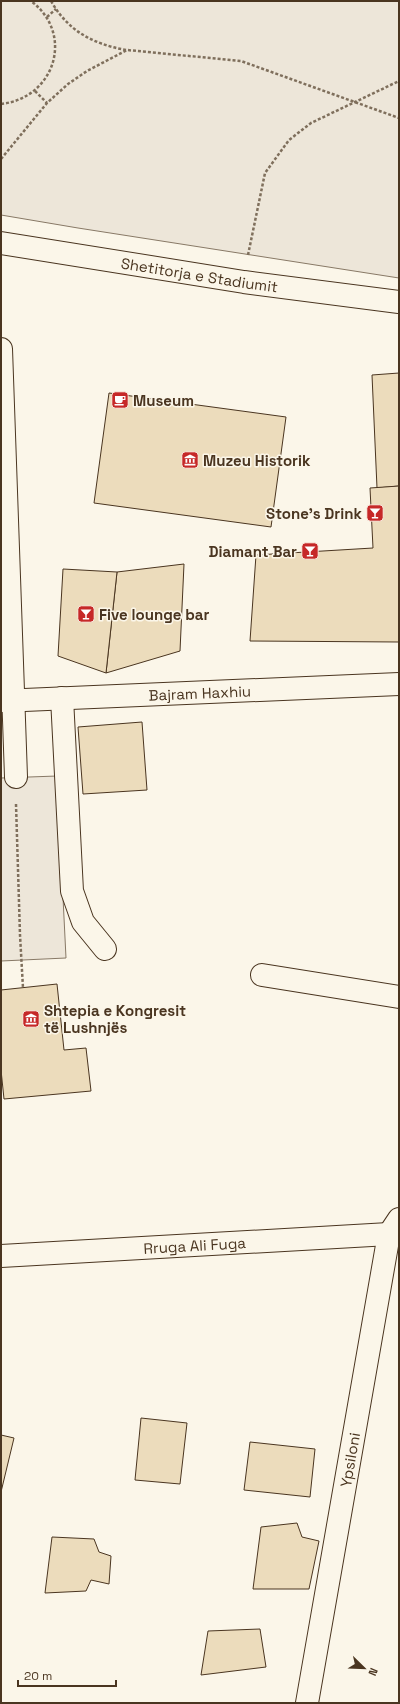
<svg xmlns="http://www.w3.org/2000/svg" width="400" height="1704" viewBox="0 0 400 1704" font-family="'Space Grotesk',sans-serif">
<rect width="100%" height="100%" fill="#fbf6e9"/>
<g fill="#ede6d9" stroke="#887966">
<polygon points="1,1 399,1 399,278 78,228 1,215"/>
<polygon points="57,776 66,958 1,961 1,778"/>
</g>
<g fill="#ecdcbc" stroke="#4a3520">
<polygon points="399,373 399,486 377,488 372,375"/>
<polygon points="109,393 286,417 271,527 94,503"/>
<polygon points="399,486 399,642 250,641 256,555 373,548 370,488"/>
<polygon points="184,564 180,651 106,673 117,572"/>
<polygon points="63,569 117,572 106,673 58,656"/>
<polygon points="142,722 147,790 83,794 78,727"/>
<polygon points="57,984 64,1050 86,1048 91,1091 4,1099 1,1070 1,990"/>
<polygon points="141,1418 187,1423 180,1484 135,1480"/>
<polygon points="1,1435 14,1438 1,1492"/>
<polygon points="250,1442 315,1449 310,1497 244,1490"/>
<polygon points="297,1523 302,1537 319,1541 309,1589 253,1589 261,1527"/>
<polygon points="52,1537 94,1539 99,1552 111,1556 109,1584 91,1580 86,1591 45,1593"/>
<polygon points="260,1629 266,1667 201,1675 208,1631"/>
</g>
<g fill="none" stroke-linecap="round" stroke-linejoin="round">
<defs>
<polyline id="pedestrian" points="1,349 16,777"/>
<g id="minor">
<polyline points="62,698 72,891 83,922 105,949"/>
<path id="s1" d="M 1,701 L 399,684"/>
<polyline points="262,975 399,997"/>
<path id="s2" d="M 1,1256 L 389,1234"/>
<path id="s3" d="M 307,1703 L 389,1234 L 399,1219"/>
</g>
<g id="secondary">
<path id="s4" d="M 1,243 L 244,282 L 399,302"/>
</g>
</defs>
<use href="#pedestrian" stroke="#4a3520" stroke-width="24"/>
<use href="#minor" stroke="#4a3520" stroke-width="24"/>
<use href="#secondary" stroke="#4a3520" stroke-width="24"/>
<g stroke="#7f6f5c" stroke-width="2.5" stroke-dasharray="3 2" stroke-linecap="butt">
<path d="M 51,1 C 68,31 93,44 126,50"/>
<polyline points="47,17 56,9"/>
<polyline points="35,91 47,103"/>
<path d="M 1,104 C 55,98 75,34 31,1"/>
<polyline points="1,159 47,103 68,84 87,71 127,50 241,61 399,118"/>
<polyline points="248,255 265,173 289,140 311,123 399,81"/>
<polyline points="16,804 20,935 23,988"/>
</g>
<use href="#pedestrian" stroke="#fbf6e9" stroke-width="22"/>
<use href="#minor" stroke="#fbf6e9" stroke-width="22"/>
<use href="#secondary" stroke="#fbf6e9" stroke-width="22"/>
</g>
<defs>
<symbol id="cafe-square" viewBox="-11 -11 22 22"><rect x="-9" y="-9" width="18" height="18" rx="4" fill="#c62828" stroke="#fbf6e9"/><path d="M-5.5-4.5H6V0H3Q3 3.5 0 3.5H-2.5Q-5.5 3.5-5.5 0ZM3-3.2v2h1.7v-2ZM-6 4.5H4V6H-6Z" fill="#fff"/></symbol>
<symbol id="museum-square" viewBox="-11 -11 22 22"><rect x="-9" y="-9" width="18" height="18" rx="4" fill="#c62828" stroke="#fbf6e9"/><path d="M0-6L6-3V-2H-6V-3ZM-5-1h2V3h-2ZM-1-1h2V3h-2ZM3-1h2V3H3ZM-6 4H6V6H-6Z" fill="#fff"/></symbol>
<symbol id="bar-square" viewBox="-11 -11 22 22"><rect x="-9" y="-9" width="18" height="18" rx="4" fill="#c62828" stroke="#fbf6e9"/><path d="M-6-5H6L.8 .8V4.5H3.5V6h-7V4.5H-.8V.8Z" fill="#fff"/></symbol>
</defs>
<g fill-rule="evenodd">
<use href="#cafe-square" x="110" y="390" width="20" height="20"/>
<use href="#museum-square" x="180" y="450" width="20" height="20"/>
<use href="#bar-square" x="365" y="503" width="20" height="20"/>
<use href="#bar-square" x="300" y="541" width="20" height="20"/>
<use href="#bar-square" x="76" y="604" width="20" height="20"/>
<use href="#museum-square" x="21" y="1009" width="20" height="20"/>
</g>
<g text-anchor="middle" dominant-baseline="central" stroke-width="3" stroke-linejoin="round" paint-order="stroke">
<g font-size="15" fill="#4a3520" stroke="#fbf6e9">
<text stroke="none"><textPath href="#s4" startOffset="201">Shetitorja e Stadiumit</textPath></text>
<text stroke="none"><textPath href="#s1" startOffset="199">Bajram Haxhiu</textPath></text>
<text stroke="none"><textPath href="#s2" startOffset="194">Rruga Ali Fuga</textPath></text>
<text stroke="none"><textPath href="#s3" startOffset="247">Ypsiloni</textPath></text>
</g>
<g font-size="15" font-weight="bold" fill="#4a3520" stroke="#fbf6e9" text-anchor="start">
<text x="133" y="400">Museum</text>
<text x="203" y="460">Muzeu Historik</text>
<text x="362" y="513" text-anchor="end">Stone's Drink</text>
<text x="297" y="551" text-anchor="end">Diamant Bar</text>
<text x="99" y="614">Five lounge bar</text>
<text x="44" y="1010">Shtepia e Kongresit<tspan x="44" dy="17">të Lushnjës</tspan></text>
</g>
</g>
<rect width="400" height="1704" fill="none" stroke="#4a3520" stroke-width="4"/>
<g transform="translate(364 1668) rotate(113)" stroke="#fbf6e9" stroke-width="3" paint-order="stroke">
<path d="M0-3L7 15L0 10L-7 15Z" fill="#4a3520"/>
<text y="-6" font-size="11" font-weight="bold" text-anchor="middle" fill="#4a3520">N</text>
</g>
<path d="M18 1680v6h98v-6" fill="none" stroke="#4a3520" stroke-width="2"/>
<text x="24" y="1680" font-size="12" fill="#4a3520" stroke="#fbf6e9" stroke-width="3" paint-order="stroke">20 m</text>
</svg>
